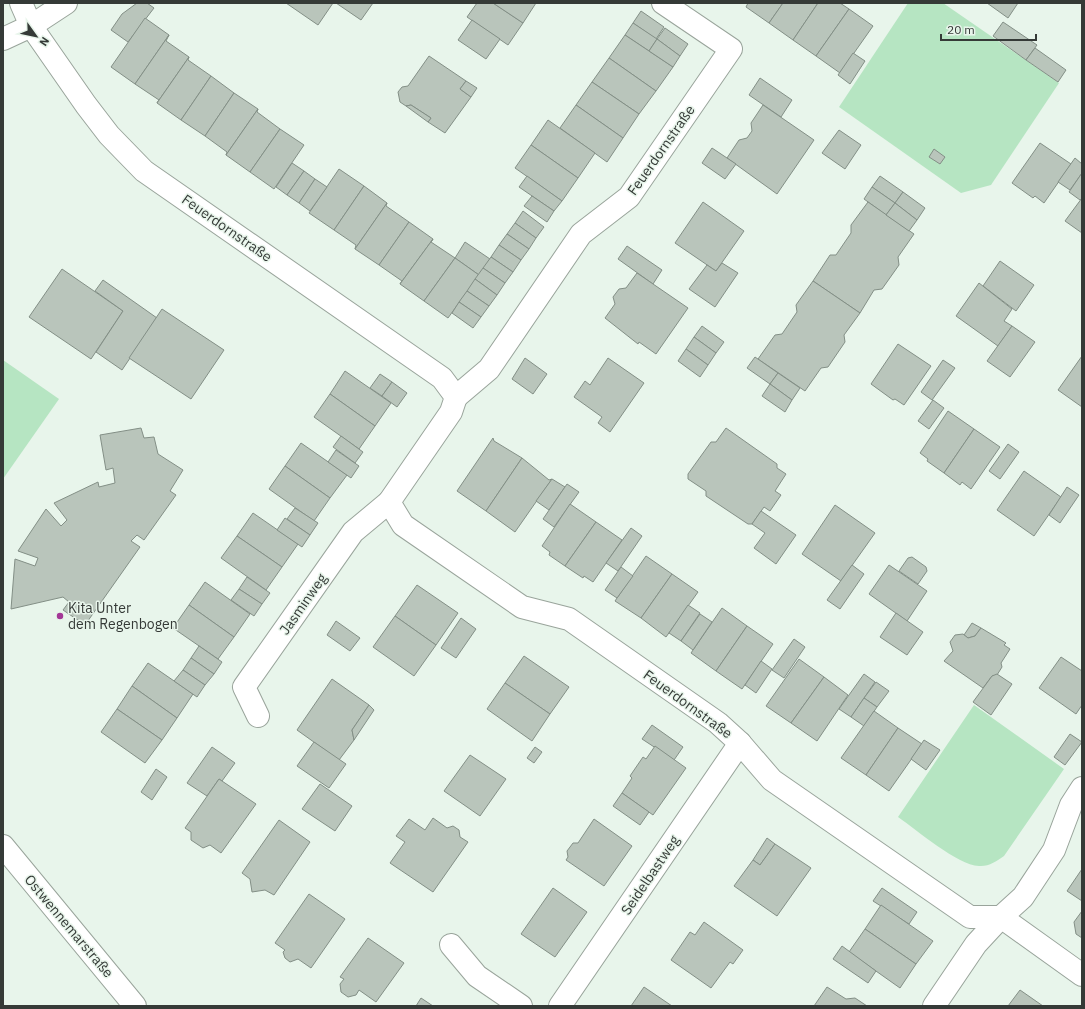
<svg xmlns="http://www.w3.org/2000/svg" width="1085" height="1009" viewBox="0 0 1085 1009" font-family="'IBM Plex Sans',sans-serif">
<rect width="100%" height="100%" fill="#e8f5eb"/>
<g fill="#b6e5c2">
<polygon points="908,3 943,3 1059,83 991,185 961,193 839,107"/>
<polygon points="3,360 59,399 3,479"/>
<path d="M 974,705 L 1064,769 L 1004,856 C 997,861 988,867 979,866 C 957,865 917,830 898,817 Z"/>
</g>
<g fill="#b9c5bb" stroke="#838f86">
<polygon points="137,3 147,3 154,8 128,42 111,30 122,14"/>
<polygon points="286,3 333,3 318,25"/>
<polygon points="336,3 373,3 361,20"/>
<polygon points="477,3 493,3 523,23 508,45 467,17"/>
<polygon points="493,3 536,3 523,23"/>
<polygon points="748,3 783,3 769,23 746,7"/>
<polygon points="783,3 818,3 793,40 769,23"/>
<polygon points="818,3 840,3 849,9 816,56 793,40"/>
<polygon points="987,3 1018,3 1008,18"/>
<polygon points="849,9 873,26 840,73 816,56"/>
<polygon points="641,11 664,27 656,39 633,23"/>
<polygon points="145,18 169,35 135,84 111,67"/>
<polygon points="472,20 500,39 486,59 458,40"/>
<polygon points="1003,22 1037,45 1026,60 993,36"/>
<polygon points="633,23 657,39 649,51 625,35"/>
<polygon points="665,28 688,44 680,56 657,39"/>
<polygon points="169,35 166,41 189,57 157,103 159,100 135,84"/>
<polygon points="625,35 673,67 656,91 609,58"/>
<polygon points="657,39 680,56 673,67 649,51"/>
<polygon points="1035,48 1066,70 1058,82 1026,60"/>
<polygon points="853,53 865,61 850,84 838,75"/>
<polygon points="429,56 466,81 460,89 471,97 445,133 428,122 431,118 411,105 406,106 400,102 398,92 402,87 408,86"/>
<polygon points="189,57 188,60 211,76 181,120 157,103"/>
<polygon points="609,58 656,91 639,114 592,82"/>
<polygon points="211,76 234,93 205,136 181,120"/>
<polygon points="760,78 792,100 781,117 749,95"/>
<polygon points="466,81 477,88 471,97 460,89"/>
<polygon points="592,82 639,114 623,138 576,105"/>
<polygon points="234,93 258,109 226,155 227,152 205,136"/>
<polygon points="411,105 431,118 428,122 406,106"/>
<polygon points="576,105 623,138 607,162 560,128"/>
<polygon points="763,105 814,140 777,194 727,158 739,140 747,138 752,131 751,123"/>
<polygon points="258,109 257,112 280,129 250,172 226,155"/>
<polygon points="548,120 595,153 578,178 531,145"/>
<polygon points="280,129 304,145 274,189 250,172"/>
<polygon points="839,130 861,145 845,169 822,153"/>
<polygon points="1040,143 1071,164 1044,203 1035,196 1033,198 1012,183"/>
<polygon points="531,145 578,178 562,201 515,168"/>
<polygon points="712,148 736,164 725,179 702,163"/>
<polygon points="934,149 945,157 940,164 929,157"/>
<polygon points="1075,158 1082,164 1082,173 1070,190 1058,182"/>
<polygon points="292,163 304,171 287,195 276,187"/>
<polygon points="339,169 364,186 334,230 309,213"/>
<polygon points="304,171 315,179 299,203 287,195"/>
<polygon points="1082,173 1082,198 1080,200 1069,192"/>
<polygon points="527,176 562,201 554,211 519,187"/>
<polygon points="880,176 903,192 895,203 872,187"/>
<polygon points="315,179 327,187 310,211 299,203"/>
<polygon points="364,186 387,203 355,249 356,245 334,230"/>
<polygon points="872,187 895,203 886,215 864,199"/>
<polygon points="903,192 925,208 917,220 895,203"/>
<polygon points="532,196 554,211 547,222 524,206"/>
<polygon points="1082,198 1082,233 1065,221"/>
<polygon points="703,202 744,231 716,271 675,243"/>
<polygon points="868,202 914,234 898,257 899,265 882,289 874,290 860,313 813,281 830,255 836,255 851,233 851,225"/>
<polygon points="387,203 386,206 409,222 379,265 355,249"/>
<polygon points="895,203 917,220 909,231 886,215"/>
<polygon points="523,211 544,227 536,238 515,223"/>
<polygon points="409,222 433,239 400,284 402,281 379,265"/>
<polygon points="515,223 536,238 529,249 507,234"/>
<polygon points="507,234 529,249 521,260 499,245"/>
<polygon points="433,239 431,242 455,258 424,301 400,284"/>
<polygon points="465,242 490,259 479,275 455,258"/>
<polygon points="499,245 521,260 513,272 491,257"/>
<polygon points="627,246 662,270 653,284 618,259"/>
<polygon points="491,257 513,272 505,283 483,268"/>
<polygon points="455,258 479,275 448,318 424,301"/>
<polygon points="1000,261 1034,285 1016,311 983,286"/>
<polygon points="722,263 738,273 715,307 689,289 707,265 716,271"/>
<polygon points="483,268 505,283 497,295 475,279"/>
<polygon points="62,269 123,311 91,359 29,317"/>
<polygon points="637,273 688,308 656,354 639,342 638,344 605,318 615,304 613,297 619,289 626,288"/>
<polygon points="475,279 497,295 489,306 467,291"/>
<polygon points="103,280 157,318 122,370 96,352 123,311 95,291"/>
<polygon points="813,281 860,313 844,335 845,342 828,367 821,368 805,391 758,359 775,335 782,334 797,312 796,305"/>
<polygon points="979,283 1012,309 1004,321 1012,326 998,346 956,316"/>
<polygon points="467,291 489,306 481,317 459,302"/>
<polygon points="459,302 481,317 473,328 452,313"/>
<polygon points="162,309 224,350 191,399 129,358"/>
<polygon points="702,326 724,342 716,353 694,337"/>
<polygon points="1012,326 1035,342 1010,377 987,361"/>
<polygon points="694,337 716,353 708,365 686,349"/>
<polygon points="898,344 931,366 904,405 895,399 893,400 871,384"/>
<polygon points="686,349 708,365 700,377 678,361"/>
<polygon points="1082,356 1082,407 1058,390"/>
<polygon points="755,357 778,373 770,384 747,368"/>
<polygon points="525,358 547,374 533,394 512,379"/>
<polygon points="608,358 644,383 610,432 598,423 602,417 574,397 585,381 590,385"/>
<polygon points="943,360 955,368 932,400 921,392"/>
<polygon points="345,371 391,403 375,426 330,394"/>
<polygon points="778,373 800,388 792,400 770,384"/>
<polygon points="380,374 392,382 382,396 370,388"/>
<polygon points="392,382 407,393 397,407 382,396"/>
<polygon points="770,384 792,400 785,412 762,396"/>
<polygon points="330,394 375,426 359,449 314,417"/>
<polygon points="933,400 944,408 929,429 918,421"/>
<polygon points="948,411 974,429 944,473 927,461 928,459 920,453"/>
<polygon points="141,428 144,438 154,437 158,454 183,470 170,491 176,495 144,540 137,535 131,541 140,547 85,625 63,610 69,602 63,597 11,609 15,559 35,566 38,558 18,551 46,509 61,526 67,520 54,503 98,482 99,487 115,483 113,468 106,470 100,435"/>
<polygon points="726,428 777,464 777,468 786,474 775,491 781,495 770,511 764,507 752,524 748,524 706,496 706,491 688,479 688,474 711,442 716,442"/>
<polygon points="974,429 1000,447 971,489 962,482 960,485 944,473"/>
<polygon points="341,436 363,452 355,463 333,447"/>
<polygon points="493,438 494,441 522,458 486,511 457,491"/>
<polygon points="301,443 347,475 330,498 285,466"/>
<polygon points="1008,444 1019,452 1000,479 989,471"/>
<polygon points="336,450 359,466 351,478 328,462"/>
<polygon points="522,458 549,480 552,479 515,532 486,511"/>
<polygon points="285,466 330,498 314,521 269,489"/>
<polygon points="1024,471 1061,497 1034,536 997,510"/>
<polygon points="552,479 565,487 549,510 536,501"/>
<polygon points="567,484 579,492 554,527 543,519"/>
<polygon points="1067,487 1079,495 1060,523 1049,515"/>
<polygon points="570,504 596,522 565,566 549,555 550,552 542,546"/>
<polygon points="835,505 875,533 841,581 802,554"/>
<polygon points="295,508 318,523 310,535 287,519"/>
<polygon points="761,511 796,535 776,564 754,548 765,533 752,524"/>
<polygon points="253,513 298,544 282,567 237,536"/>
<polygon points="285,518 310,535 302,547 277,530"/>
<polygon points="596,522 622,540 593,582 584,576 583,578 565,566"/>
<polygon points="631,528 642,536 618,571 606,563"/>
<polygon points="237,536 282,567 266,590 221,558"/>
<polygon points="646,556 672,574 641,618 615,601"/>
<polygon points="912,557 926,567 927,571 918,584 899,571 908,558"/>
<polygon points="852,565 864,574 840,609 827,600"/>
<polygon points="889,565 927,591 907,621 869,594"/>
<polygon points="621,567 633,576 617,598 605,590"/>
<polygon points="672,574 698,592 666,637 641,618"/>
<polygon points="247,577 270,593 262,604 239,589"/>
<polygon points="205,582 250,614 234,637 189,605"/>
<polygon points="417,585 458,613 436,645 395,616"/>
<polygon points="239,589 262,604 254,616 231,600"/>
<polygon points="189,605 234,637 218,659 173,628"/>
<polygon points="688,605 700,613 681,641 669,633"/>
<polygon points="722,608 747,626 716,671 691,653"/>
<polygon points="896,613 923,632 907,655 880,637"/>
<polygon points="700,614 712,622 693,650 681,641"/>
<polygon points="395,616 436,645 414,676 373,647"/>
<polygon points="461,618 476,629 456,658 441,648"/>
<polygon points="336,621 360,638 350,651 327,635"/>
<polygon points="972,623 981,628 975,636 968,638 964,635"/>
<polygon points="747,626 773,644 742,689 716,671"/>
<polygon points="981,628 1006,643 1004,645 1010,649 1001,663 1002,667 997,675 992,676 983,688 944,661 953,651 950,642 955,635 963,634 968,638 975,636"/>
<polygon points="794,639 805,647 784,678 772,670"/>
<polygon points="199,646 222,662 214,674 191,658"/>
<polygon points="524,656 569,687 550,714 505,683"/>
<polygon points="1061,657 1082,671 1082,705 1076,714 1039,688"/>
<polygon points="191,658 214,674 205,685 183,670"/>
<polygon points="799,659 824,677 791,723 766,706"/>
<polygon points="761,661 772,669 756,693 745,685"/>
<polygon points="148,663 193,694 177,718 132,686"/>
<polygon points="183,670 205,685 197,697 174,681"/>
<polygon points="864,674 875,682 851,717 839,709"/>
<polygon points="997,674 1012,684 991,715 973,702 992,676"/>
<polygon points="824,677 848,695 817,741 791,723"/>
<polygon points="332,679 369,705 352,730 354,740 339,760 297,730"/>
<polygon points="876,682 889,691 877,707 864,698"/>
<polygon points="505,683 550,714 532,741 487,709"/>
<polygon points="132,686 177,718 162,740 117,709"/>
<polygon points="864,698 877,707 864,726 851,717"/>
<polygon points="369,705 374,710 354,740 352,730"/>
<polygon points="117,709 162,740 145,763 101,732"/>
<polygon points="874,711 898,728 866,775 841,758"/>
<polygon points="652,725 683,747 674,760 642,739"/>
<polygon points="898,728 922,744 889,791 866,775"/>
<polygon points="1070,734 1082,742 1065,765 1054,757"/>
<polygon points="924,740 940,750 926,770 911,759"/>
<polygon points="314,742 346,764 329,788 297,766"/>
<polygon points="655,746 686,768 653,815 622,793 632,778 630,776 643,757 646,759"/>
<polygon points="212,747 235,763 222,781 219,779 207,796 187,783"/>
<polygon points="535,747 542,752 534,763 527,758"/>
<polygon points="470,755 506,779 480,816 444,791"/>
<polygon points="156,769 167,777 152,800 141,792"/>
<polygon points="219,779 256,804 221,853 210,845 203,848 191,840 191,832 185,828"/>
<polygon points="320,784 352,806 335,831 302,809"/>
<polygon points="622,793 649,812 640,825 613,806"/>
<polygon points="433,818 447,828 453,826 459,830 460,837 468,842 433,892 390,863 405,842 396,836 409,819 425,830"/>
<polygon points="594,819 632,846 604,886 566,860 568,857 567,851 573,843 578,843"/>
<polygon points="279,820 310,842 274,895 265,890 252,892 250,879 242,873"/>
<polygon points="767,838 775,844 760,865 753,860"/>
<polygon points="775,844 811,868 777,916 734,886 753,860 760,865"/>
<polygon points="1082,869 1082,901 1067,891"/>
<polygon points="553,888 587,912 555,957 521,934"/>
<polygon points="882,888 917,912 909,924 873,901"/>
<polygon points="309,894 345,919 311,968 298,959 290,962 285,958 283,952 285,950 275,943"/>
<polygon points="881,905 933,941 916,964 865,929"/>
<polygon points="1082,911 1082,938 1076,934 1074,922"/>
<polygon points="704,922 743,950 733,964 730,962 711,988 671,960 690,932 695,935"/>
<polygon points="865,929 916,964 900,988 849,952"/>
<polygon points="368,938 404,963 376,1002 359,990 356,995 348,997 341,992 340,984 344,979 340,977"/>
<polygon points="842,946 876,971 868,983 833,959"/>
<polygon points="644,987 672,1006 631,1006"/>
<polygon points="827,987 846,999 855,998 867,1006 814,1006"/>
<polygon points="1020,990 1043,1006 1008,1006"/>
<polygon points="421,998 433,1006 416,1006"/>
</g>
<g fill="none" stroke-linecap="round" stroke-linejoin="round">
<defs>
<g id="minor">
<polyline points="21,3 31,26 86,105 109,135 144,171 442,378 456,397 451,412 389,502 403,525 522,607 569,619 718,723 740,743 772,780 970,917 1001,917 1023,897 1054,850 1071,805 1082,788"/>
<polyline points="3,39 31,26 66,3"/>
<polyline points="456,397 489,369 581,234 629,197 731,49 663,3"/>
<polyline points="258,716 244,687 353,532 389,502"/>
<polyline points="451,945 477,976 521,1006"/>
<polyline points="560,1006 740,743"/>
<polyline points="934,1006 976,944 1001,917 1082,975"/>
</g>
<polyline id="tertiary" points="3,846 135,1006"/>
</defs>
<use href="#minor" stroke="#99a49b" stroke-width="24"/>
<use href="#tertiary" stroke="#99a49b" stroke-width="24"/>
<use href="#minor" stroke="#fff" stroke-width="22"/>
<use href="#tertiary" stroke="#fff" stroke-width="22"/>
</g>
<circle fill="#a33796" stroke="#e8f5eb" stroke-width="1.5" cx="60" cy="616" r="4"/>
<g text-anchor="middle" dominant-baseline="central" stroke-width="3" stroke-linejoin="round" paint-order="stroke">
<g font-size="14" fill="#353a37" stroke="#e8f5eb">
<text transform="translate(661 150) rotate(-55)">Feuerdornstraße</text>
<text transform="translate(227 228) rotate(35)">Feuerdornstraße</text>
<text transform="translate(303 604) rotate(-55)">Jasminweg</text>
<text transform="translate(688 704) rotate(36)">Feuerdornstraße</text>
<text transform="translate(650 875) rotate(-56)">Seidelbastweg</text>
<text transform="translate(69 926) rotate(50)">Ostwennemarstraße</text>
</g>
<g font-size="14" fill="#353a37" stroke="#e8f5eb" text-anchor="start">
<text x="68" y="608">Kita Unter<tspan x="68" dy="16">dem Regenbogen</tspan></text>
</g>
</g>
<rect width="1085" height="1009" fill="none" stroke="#353a37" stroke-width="8"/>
<g transform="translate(36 36) rotate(123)" stroke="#e8f5eb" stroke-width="3" paint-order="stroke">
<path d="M0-3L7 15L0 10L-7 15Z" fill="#353a37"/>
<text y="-6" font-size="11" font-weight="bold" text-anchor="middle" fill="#353a37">N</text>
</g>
<path d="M941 34v6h95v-6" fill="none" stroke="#353a37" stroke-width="2"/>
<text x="947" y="34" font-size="12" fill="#353a37" stroke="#e8f5eb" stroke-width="3" paint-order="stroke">20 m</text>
</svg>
